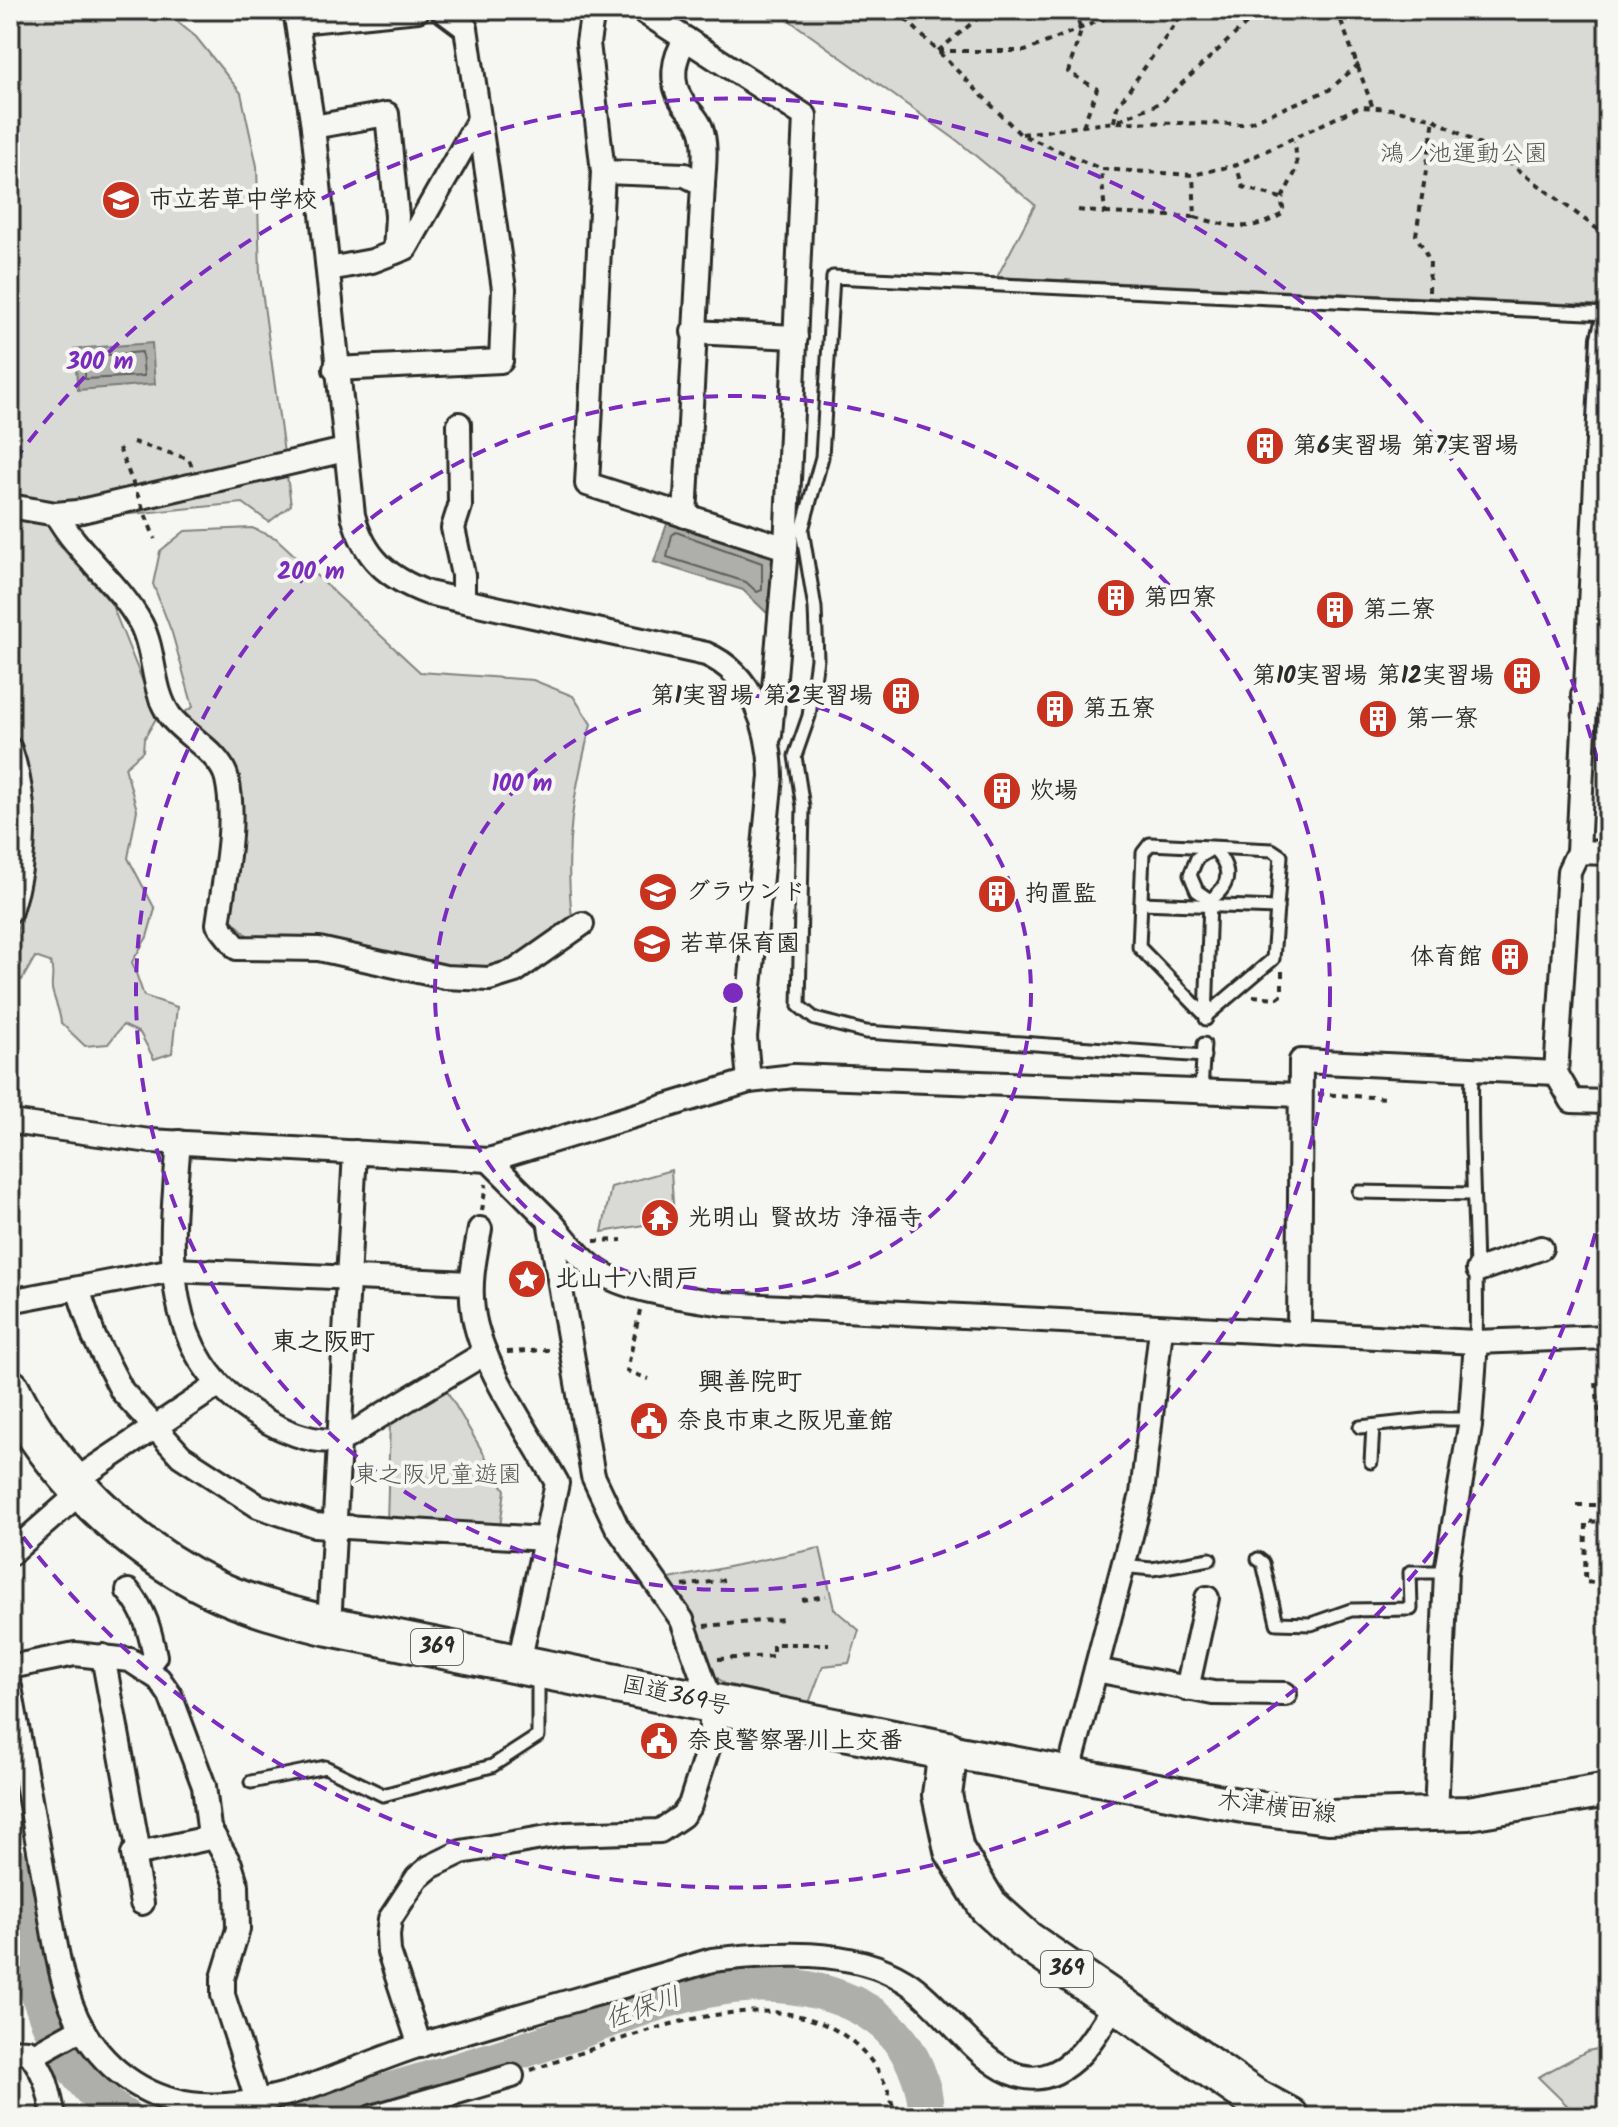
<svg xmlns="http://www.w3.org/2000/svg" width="1618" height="2127" viewBox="0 0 1618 2127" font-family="Kalam,'Klee One',sans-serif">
<rect width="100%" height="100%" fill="#f6f6f2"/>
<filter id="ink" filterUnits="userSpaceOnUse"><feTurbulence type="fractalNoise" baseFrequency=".0125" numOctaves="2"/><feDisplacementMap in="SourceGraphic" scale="16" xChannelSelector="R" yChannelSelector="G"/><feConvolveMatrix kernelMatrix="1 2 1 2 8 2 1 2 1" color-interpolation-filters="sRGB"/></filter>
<g filter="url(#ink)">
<g fill="#d9d9d5" stroke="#828280" stroke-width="2">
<path d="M 10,10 L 163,10 L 196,37 L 241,93 L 257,166 L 260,276 L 291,505 L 269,522 L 243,503 L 80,519 L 55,540 L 111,603 L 157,717 L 144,739 L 143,751 L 125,767 L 137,810 L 128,858 L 155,909 L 147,937 L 132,962 L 144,996 L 177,1007 L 172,1053 L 154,1059 L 140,1033 L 123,1025 L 108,1044 L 85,1046 L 61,1023 C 60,1010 54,1000 52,989 C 51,978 55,972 50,962 L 35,957 L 22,980 L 10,974 C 10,941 25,914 28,883 C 31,847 28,759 10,730 Z"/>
<polygon points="775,10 1608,10 1608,306 997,277 1035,205 959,142"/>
<path d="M 252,528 L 276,538 L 420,672 L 533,680 L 573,696 L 591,724 C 573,796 564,842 572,918 L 511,961 L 487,969 L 448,970 L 251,939 L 228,916 L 238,801 L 180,715 L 193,707 L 172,633 L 153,584 L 160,551 L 185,531 Z"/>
<polygon points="671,1170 674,1220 602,1232 611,1187"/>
<polygon points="444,1386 505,1490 500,1527 387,1523 390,1420"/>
<polygon points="820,1548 834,1609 859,1630 849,1663 823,1666 809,1703 725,1684 715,1676 688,1615 665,1580"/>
<polygon points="1608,2047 1608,2117 1579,2117 1538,2077 1587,2051"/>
</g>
<g fill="#aeaeab" stroke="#7a7a78" stroke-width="2">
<polygon points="152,343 155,384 78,390 74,349"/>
<polygon points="668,521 773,557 768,614 743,590 654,562"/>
</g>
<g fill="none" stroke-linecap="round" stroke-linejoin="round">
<g stroke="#5f5f5e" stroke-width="2">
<polygon points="142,352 144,376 85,379 85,357"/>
<polygon points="676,532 762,563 762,590 757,592 746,582 667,557 672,535"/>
</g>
<g stroke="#aeaeab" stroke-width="36">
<path d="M 10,1863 C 27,1953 40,2065 125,2117"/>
<path d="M 301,2117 C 384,2091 469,2069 551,2041 C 641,2010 724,1967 821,1992 C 847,1999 871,2010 890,2029 C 912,2051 927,2086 926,2117"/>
</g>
<defs>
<g id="service">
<polygon points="1150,844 1272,850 1281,856 1273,959 1206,1016 1139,947 1143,853"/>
<polyline points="1141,903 1277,908"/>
<path d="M 1206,1019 L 1210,900 C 1233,884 1231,867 1213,848 L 1197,858 L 1190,875 L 1197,891 L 1210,900"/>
<polyline points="1204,1056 866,1032 815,1019 799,1006 803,807 795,756 809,716 817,659 815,608 802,530 822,457 833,277 1608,314"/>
<path d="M 1472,1071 C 1469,1162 1479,1252 1476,1342"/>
<polyline points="1201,1090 1204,1044"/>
<polyline points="1359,1192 1471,1194"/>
<polyline points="1360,1427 1434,1419 1471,1419"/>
<polyline points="1371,1462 1373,1426"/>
<polyline points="1258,1559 1263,1563 1277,1623 1311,1624 1351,1610 1411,1609 1410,1572 1446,1572"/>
<polyline points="1121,1566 1152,1569 1210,1559"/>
<polyline points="251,1782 325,1767 383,1795 492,1766 538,1736 538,1675"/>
</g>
<g id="minor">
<path d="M 295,10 L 313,127 L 353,515 C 364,558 388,578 428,593 L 706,654 C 753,674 770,729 771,776 L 745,1037 L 749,1081"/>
<polyline points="593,10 588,43 603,172 587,484 786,548"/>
<polyline points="641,10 805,116 786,548 770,735"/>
<polyline points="298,22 418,10"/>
<path d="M 686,39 C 673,58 669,82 683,103 C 689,112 697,117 701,128 C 707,145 704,166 703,184"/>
<polyline points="313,127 387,114 397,216 395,252"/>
<polyline points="603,172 685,175 703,184 685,516"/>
<polyline points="329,269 372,261 406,248 478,121"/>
<polyline points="1608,319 1603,338 1578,852 1569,871 1556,1073 1572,1101 1608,1102"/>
<polyline points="693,332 796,337"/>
<polyline points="335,369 501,361 504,289 466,28 442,10"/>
<polyline points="459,424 460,506 453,528 463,575 463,600"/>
<polyline points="10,506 56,514 77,512 345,450"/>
<path d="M 56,514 C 79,555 118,582 141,624 C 156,653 151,689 170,716 C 185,736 221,753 227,779 C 237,824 224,879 218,924 L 237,948 L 319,949 L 445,977 L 489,979 L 515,971 L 582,924"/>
<polyline points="1583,695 1608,695"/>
<path d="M 10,749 C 28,802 27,858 10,911"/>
<polyline points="1578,852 1608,853"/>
<polyline points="10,1122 150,1141 489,1160 749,1081 794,1076 1300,1095"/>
<path d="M 179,1142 C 170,1245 156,1354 258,1416 C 281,1430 310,1444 338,1440 C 350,1438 365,1425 375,1419 C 412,1397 448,1375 485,1353"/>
<path d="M 550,1221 C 566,1239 581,1261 603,1274 C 633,1292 688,1298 723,1304 L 1476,1342 L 1608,1337"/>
<path d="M 480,1229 C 475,1256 469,1282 473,1310 C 479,1363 531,1435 557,1483 L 519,1663"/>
<polyline points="1478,1270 1541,1248"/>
<polyline points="78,1289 94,1337 122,1391 181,1456 258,1506 314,1525 545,1539"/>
<polyline points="10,1301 173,1270 471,1283"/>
<polyline points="1299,1334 1301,1061 1556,1073"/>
<polyline points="73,1482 218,1385"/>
<polyline points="10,1554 82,1491"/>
<path d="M 128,1591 C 145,1610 150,1632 155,1656 L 146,1668"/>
<polyline points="329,1626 355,1152"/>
<polyline points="103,1656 139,1853 214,1837"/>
<polyline points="10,1667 75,1654 130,1660 159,1679 170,1695 204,1786 209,1828 230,1864 237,1886 238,1929 223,1978 223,1995 257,2100"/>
<polyline points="1096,1670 1213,1693 1285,1694"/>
<path d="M 10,1687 C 22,1753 33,1819 45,1884 C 54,1931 59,1989 83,2030 C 108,2073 152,2102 201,2105 C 278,2110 350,2067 421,2045 C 518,2015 616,1989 712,1960 C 772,1953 851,1947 905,1981 C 958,2014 1010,2127 1081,2053 C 1094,2039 1105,2019 1116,2002"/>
<polyline points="1187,1689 1207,1598"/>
<polyline points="1068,1775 1142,1494 1161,1329"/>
<polyline points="1436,1816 1446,1572 1470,1426 1476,1342"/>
<polyline points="139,1853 133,1854 142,1903"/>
<polyline points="420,2046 389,1952 388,1935 390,1919 417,1878 430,1867 461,1852 565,1834 660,1831 682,1816 690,1805 710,1742 712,1704 682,1620 617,1527 593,1476 549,1220 489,1160"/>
<path d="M 10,2050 L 28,2051 C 47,2075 48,2088 54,2117"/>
<polyline points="32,2056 82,2028"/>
<polyline points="372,2117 512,2076"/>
</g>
<polyline id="secondary" points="948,1751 1249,1807 1328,1817 1468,1813 1608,1790"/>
<path id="trunk" d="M 10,1389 C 51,1472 128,1547 212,1588 C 249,1606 289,1616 329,1626 L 948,1751 L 942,1795 L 954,1850 L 988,1906 L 1027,1941 L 1254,2098 L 1289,2117"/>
</defs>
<use href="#service" stroke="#2b2b2b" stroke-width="17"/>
<use href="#minor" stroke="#2b2b2b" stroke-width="28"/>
<use href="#secondary" stroke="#2b2b2b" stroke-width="38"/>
<use href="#trunk" stroke="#2b2b2b" stroke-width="44"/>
<g stroke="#2b2b2b" stroke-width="4" stroke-dasharray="6 6" stroke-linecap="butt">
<polyline points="897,10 1020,134 1101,169 1193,175 1236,165 1359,107 1394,109 1434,119 1500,156 1608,237"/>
<polyline points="1075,10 1081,31 1068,72 1097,89 1083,126"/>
<polyline points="1337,10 1373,108"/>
<polyline points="938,51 1025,51 1125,10"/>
<polyline points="938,51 988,10"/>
<polyline points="1119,120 1162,102 1261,10"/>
<polyline points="1114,122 1117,107 1185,10"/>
<polyline points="1022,134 1114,122 1245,124 1329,90 1359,64"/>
<polyline points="1282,198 1297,169 1295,141"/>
<polyline points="1078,210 1105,213 1101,169"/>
<polyline points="1105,213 1195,217 1193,175"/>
<path d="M 1195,217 C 1231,227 1251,233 1284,213 L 1281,198 L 1243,187 L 1236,165"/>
<polyline points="1429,292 1430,261 1416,235 1434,119"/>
<polyline points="133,442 189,459 192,467"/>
<polyline points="1253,996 1278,998 1282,995 1282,970"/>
<polyline points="1318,1094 1388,1098"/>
<polyline points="482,1211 486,1184"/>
<polyline points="594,1241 622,1240"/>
<polyline points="640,1310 627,1371 649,1379"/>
<polyline points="507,1352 550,1350"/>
<polyline points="1596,1382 1608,1521"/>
<polyline points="1577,1505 1607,1505"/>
<polyline points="1608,1521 1586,1522 1585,1582 1608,1584"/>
<polyline points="683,1586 724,1580"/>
<polyline points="802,1600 826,1596"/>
<polyline points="704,1626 785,1619"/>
<polyline points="718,1659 773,1656 773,1644 829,1644"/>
<path d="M 531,2070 C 622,2041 769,1971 854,2043 C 877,2063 890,2087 895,2117"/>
</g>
<use href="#service" stroke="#f6f6f2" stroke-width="11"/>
<use href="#minor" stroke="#f6f6f2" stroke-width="22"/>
<use href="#secondary" stroke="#f6f6f2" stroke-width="32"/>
<use href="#trunk" stroke="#f6f6f2" stroke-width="38"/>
<polyline stroke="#2b2b2b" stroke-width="4" stroke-dasharray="6 6" stroke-linecap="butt" points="119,448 155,539"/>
</g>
</g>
<g fill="none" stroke="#7b2cbf" stroke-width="4" stroke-dasharray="14 10">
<circle cx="733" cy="993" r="298"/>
<circle cx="733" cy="993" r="597"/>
<path d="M1607 1187A895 895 0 0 1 14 1525M14 461A895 895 0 0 1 1607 799"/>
</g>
<defs>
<symbol id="school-disc" viewBox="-11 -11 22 22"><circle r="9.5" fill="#c8321e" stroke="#f6f6f2"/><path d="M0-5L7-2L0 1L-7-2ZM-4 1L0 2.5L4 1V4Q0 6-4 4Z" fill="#fff"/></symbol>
<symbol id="building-disc" viewBox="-11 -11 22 22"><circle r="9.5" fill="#c8321e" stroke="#f6f6f2"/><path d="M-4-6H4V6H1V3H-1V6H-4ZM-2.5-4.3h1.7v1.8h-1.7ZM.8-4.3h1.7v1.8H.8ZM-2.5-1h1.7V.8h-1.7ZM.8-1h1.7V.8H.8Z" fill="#fff"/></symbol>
<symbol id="temple-disc" viewBox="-11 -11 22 22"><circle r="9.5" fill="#c8321e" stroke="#f6f6f2"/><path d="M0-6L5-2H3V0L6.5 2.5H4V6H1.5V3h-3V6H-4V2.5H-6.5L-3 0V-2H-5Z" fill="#fff"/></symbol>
<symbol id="sight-disc" viewBox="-11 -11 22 22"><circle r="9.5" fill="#c8321e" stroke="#f6f6f2"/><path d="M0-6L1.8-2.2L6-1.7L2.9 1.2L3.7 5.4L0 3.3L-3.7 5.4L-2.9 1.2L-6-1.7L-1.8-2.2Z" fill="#fff"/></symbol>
<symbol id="civic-disc" viewBox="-11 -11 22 22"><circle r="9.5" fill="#c8321e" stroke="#f6f6f2"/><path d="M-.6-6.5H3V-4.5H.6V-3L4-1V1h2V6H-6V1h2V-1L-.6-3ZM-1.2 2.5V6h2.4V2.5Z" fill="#fff"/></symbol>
</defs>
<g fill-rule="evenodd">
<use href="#school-disc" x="99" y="178" width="44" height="44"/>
<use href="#building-disc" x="1243" y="424" width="44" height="44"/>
<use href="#building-disc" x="1094" y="576" width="44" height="44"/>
<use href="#building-disc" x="1313" y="588" width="44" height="44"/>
<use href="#building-disc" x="1500" y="654" width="44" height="44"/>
<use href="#building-disc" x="879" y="674" width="44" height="44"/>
<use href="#building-disc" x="1033" y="687" width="44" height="44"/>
<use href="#building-disc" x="1356" y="697" width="44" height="44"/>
<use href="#building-disc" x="980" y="769" width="44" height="44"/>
<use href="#school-disc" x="636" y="870" width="44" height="44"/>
<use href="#building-disc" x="975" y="872" width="44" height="44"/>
<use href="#school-disc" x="630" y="922" width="44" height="44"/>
<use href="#building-disc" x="1488" y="935" width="44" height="44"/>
<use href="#temple-disc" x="638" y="1196" width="44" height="44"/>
<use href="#sight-disc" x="505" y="1257" width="44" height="44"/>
<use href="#civic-disc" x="627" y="1399" width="44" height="44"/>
<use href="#civic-disc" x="637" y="1719" width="44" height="44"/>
</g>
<g text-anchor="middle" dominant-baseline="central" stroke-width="8" stroke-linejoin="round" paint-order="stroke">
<g fill="#f6f6f2" stroke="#686867" stroke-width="2">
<rect x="411" y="1629" width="52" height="36" rx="6"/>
<rect x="1041" y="1951" width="52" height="36" rx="6"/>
</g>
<g font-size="22" font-weight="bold" fill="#2b2b2b">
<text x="437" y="1647">369</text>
<text x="1067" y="1969">369</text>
</g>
<g font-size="24" fill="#565656" stroke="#f6f6f2">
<text x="1464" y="154">鴻ノ池運動公園</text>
<text x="438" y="1475">東之阪児童遊園</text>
</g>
<g font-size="24" font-weight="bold" fill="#2b2b2b" stroke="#f6f6f2" text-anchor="start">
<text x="149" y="200">市立若草中学校</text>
<text x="1293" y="446">第6実習場 第7実習場</text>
<text x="1144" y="598">第四寮</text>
<text x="1363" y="610">第二寮</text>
<text x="1494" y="676" text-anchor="end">第10実習場 第12実習場</text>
<text x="873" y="696" text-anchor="end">第1実習場 第2実習場</text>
<text x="1083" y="709">第五寮</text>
<text x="1406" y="719">第一寮</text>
<text x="1030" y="791">炊場</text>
<text x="686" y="892">グラウンド</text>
<text x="1025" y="894">拘置監</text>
<text x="680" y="944">若草保育園</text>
<text x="1482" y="957" text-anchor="end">体育館</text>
<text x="688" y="1218">光明山 賢故坊 浄福寺</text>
<text x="555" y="1279">北山十八間戸</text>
<text x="677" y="1421">奈良市東之阪児童館</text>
<text x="687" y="1741">奈良警察署川上交番</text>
</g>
<g font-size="24" fill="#2b2b2b" stroke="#f6f6f2">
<text transform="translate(676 1696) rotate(12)">国道369号</text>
<text transform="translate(1277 1808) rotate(7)">木津横田線</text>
</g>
<g font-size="26" font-weight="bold" fill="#2b2b2b" stroke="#f6f6f2">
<text x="323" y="1343">東之阪町</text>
<text x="750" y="1383">興善院町</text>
</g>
<g font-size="26" font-style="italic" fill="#525251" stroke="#f6f6f2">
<text transform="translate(643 2009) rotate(-19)">佐保川</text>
</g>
</g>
<circle cx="733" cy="993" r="12" fill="#7b2cbf" stroke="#f6f6f2" stroke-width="4"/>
<g font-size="24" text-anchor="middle" font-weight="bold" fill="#7b2cbf" stroke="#f6f6f2" stroke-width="8" stroke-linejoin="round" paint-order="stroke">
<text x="100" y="369">300 m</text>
<text x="311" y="579">200 m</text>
<text x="522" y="791">100 m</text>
</g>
<rect width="1618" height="2127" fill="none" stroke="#f6f6f2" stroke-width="40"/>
<rect x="20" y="20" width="1578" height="2087" fill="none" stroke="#2b2b2b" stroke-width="3" filter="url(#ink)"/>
</svg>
